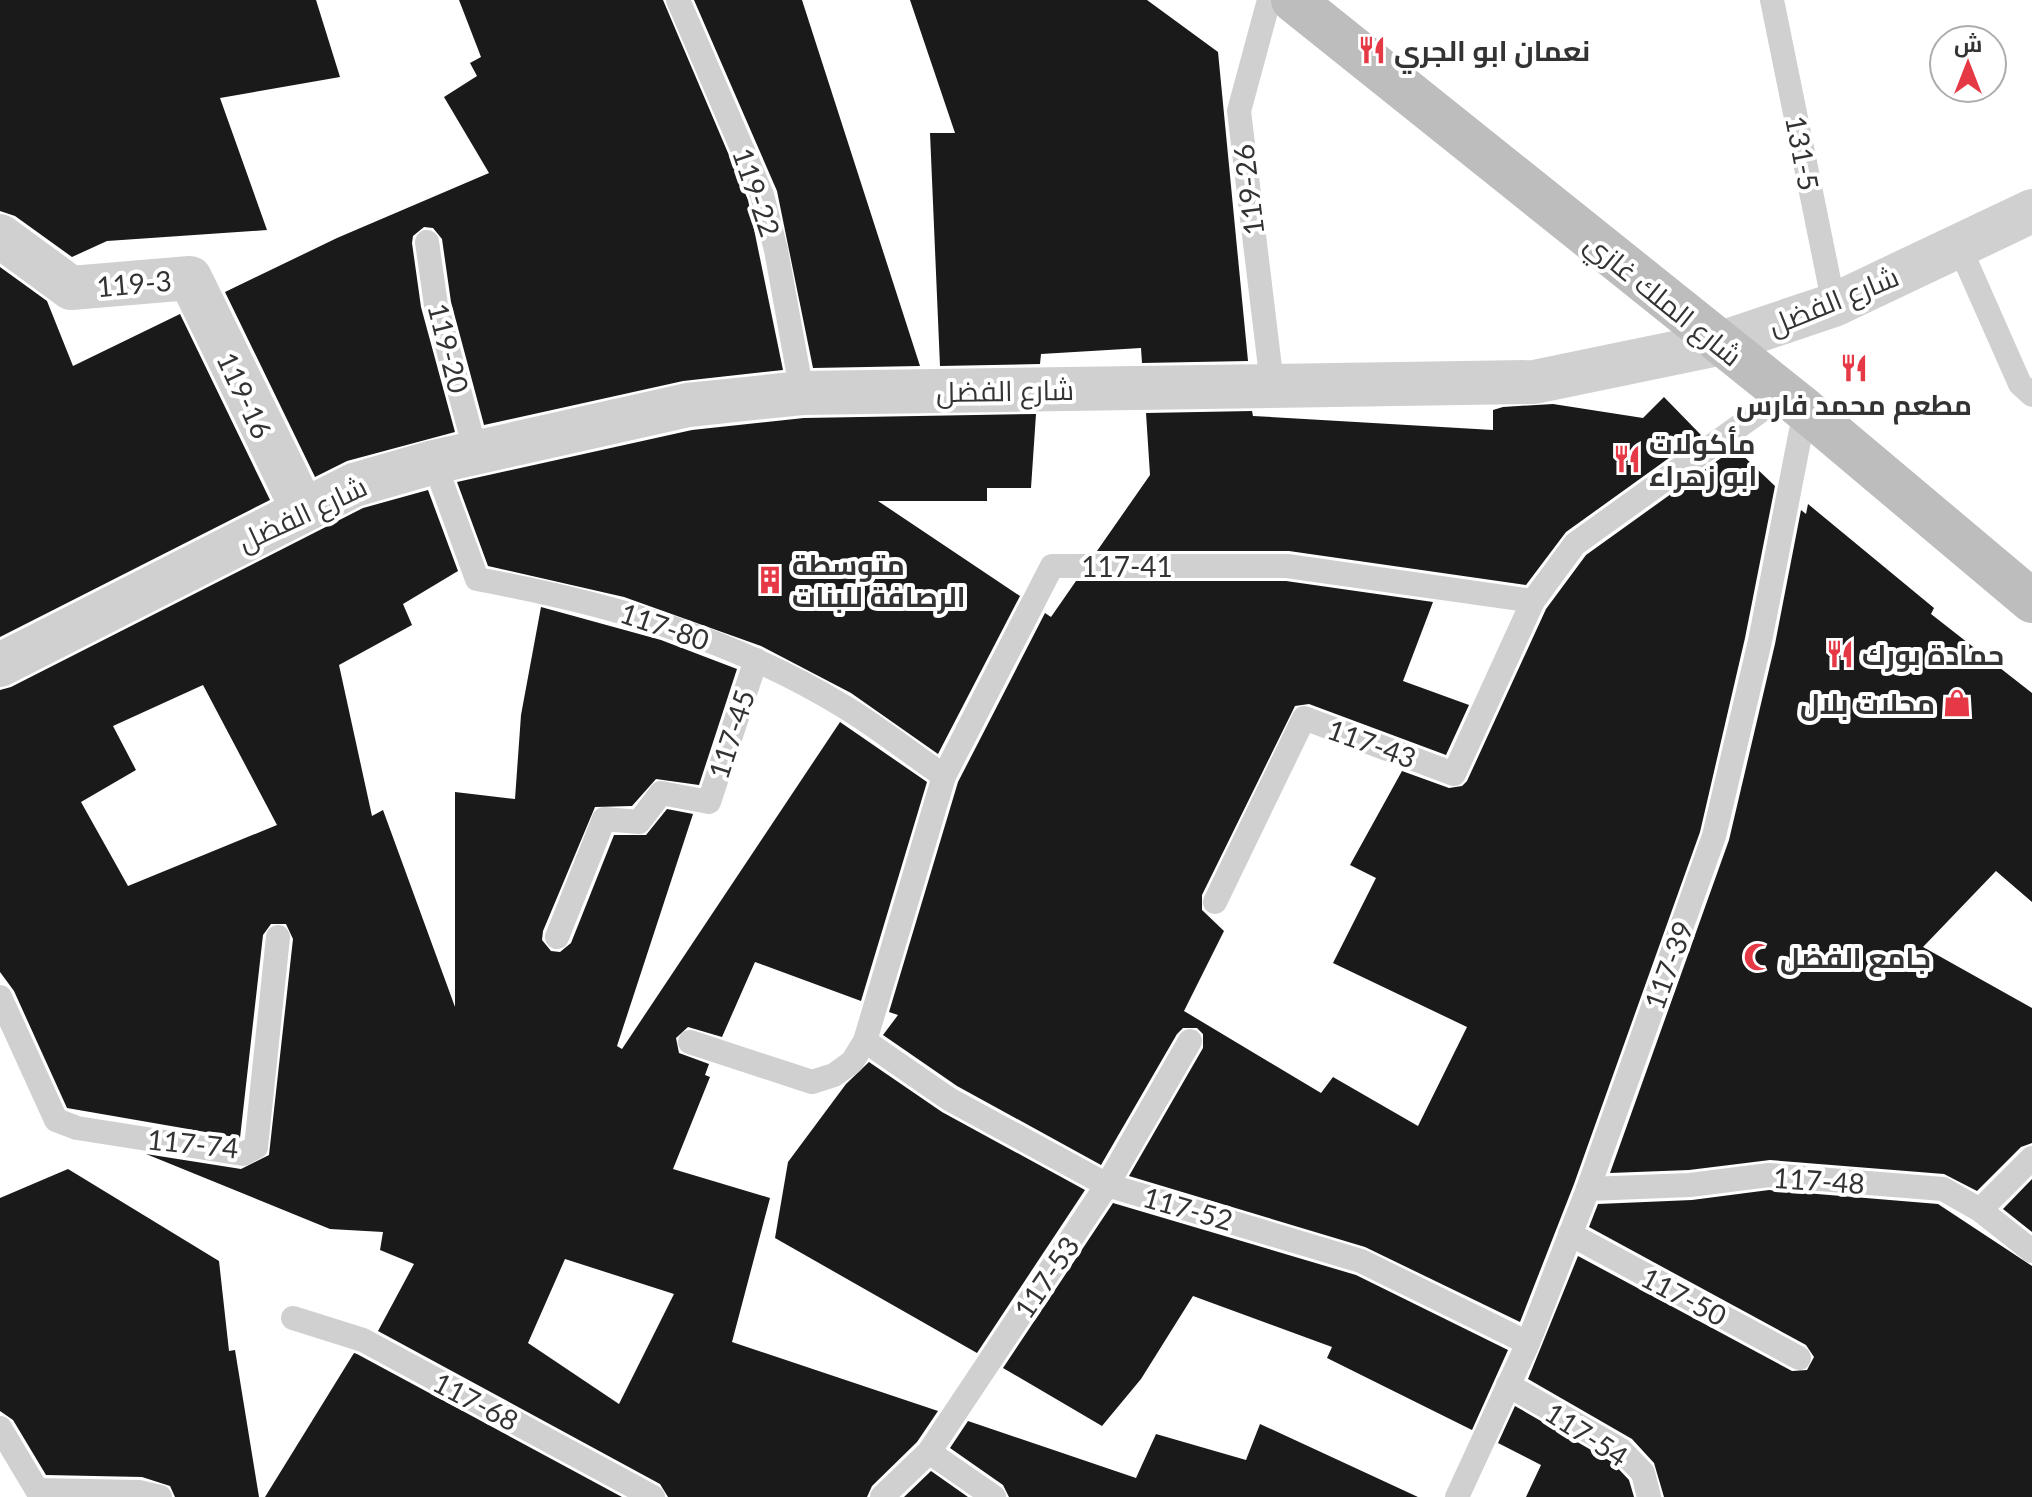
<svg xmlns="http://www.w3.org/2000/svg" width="2032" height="1497" viewBox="0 0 2032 1497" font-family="Lato,Cairo,sans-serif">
<rect width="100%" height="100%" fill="#fff"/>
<g fill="#1a1a1a" fill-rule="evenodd">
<polygon points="0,0 316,0 340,77 220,98 267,230 107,241 72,257 15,216 0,211"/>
<polygon points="459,0 663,0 748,200 783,370 683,381 484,425 451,302 442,239 433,228 424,227 413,236 412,243 421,307 455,432 347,461 315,477 225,292 337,238 489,173 444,97 477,76 470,63 481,57"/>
<polygon points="694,0 802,0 920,366 813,368 777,191"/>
<polygon points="910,0 1147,0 1218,52 1248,361 1142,363 1141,348 1041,354 1040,364 940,366 930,133 955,133"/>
<polygon points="0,267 47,301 73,366 180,314 270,500 0,637"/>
<polygon points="1664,397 1701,435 1566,532 1526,585 1289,551 1097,551 1150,475 1146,413 1252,411 1253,416 1493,430 1493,410 1503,407 1553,404 1643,418"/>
<polygon points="1036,414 1031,488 987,488 987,501 878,501 1020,596 938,754 851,693 761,646 624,597 488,566 457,482 692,430 804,418"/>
<polygon points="1735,448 1775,486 1745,638 1700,832 1574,1184 1520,1322 1365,1247 1129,1176 1203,1048 1203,1034 1197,1028 1183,1028 1177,1034 1101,1165 957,1086 883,1035 898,1015 889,1012 958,782 1045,613 1051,617 1076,581 1286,581 1433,602 1403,681 1469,705 1446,755 1309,704 1295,706 1202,895 1202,910 1224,931 1184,1011 1321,1093 1333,1077 1418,1126 1467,1027 1333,963 1376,878 1350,865 1402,771 1449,788 1462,786 1467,781 1546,609 1586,555"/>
<path d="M 428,490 L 458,571 L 403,604 L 412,625 L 339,665 L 372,816 L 383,810 L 455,1007 L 455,792 L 515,799 L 521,715 L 541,607 L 661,640 L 737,669 L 699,785 L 656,779 L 632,806 L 595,807 L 543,931 L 542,940 L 551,951 L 560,952 L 571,943 L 614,835 L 646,835 L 667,809 L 693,814 L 617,1046 L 622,1049 L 840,722 L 927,782 L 861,1001 L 755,962 L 722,1037 L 688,1027 L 676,1038 L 679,1053 L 709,1064 L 705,1075 L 710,1077 L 673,1169 L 770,1198 L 732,1342 L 938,1411 L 917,1442 L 872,1486 L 867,1497 L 668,1497 L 660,1484 L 378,1331 L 414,1264 L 380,1250 L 383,1232 L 330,1229 L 146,1154 L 241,1169 L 269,1155 L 293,939 L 286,924 L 271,924 L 263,935 L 240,1138 L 67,1108 L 14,991 L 0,972 L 0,690 L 11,687 L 363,508 ZM 203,685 L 277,825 L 128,886 L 81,802 L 136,770 L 113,726 ZM 565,1259 L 674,1294 L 619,1404 L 528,1343 Z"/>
<polygon points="1808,504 1934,608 1931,614 2032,693 2032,902 1996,871 1923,947 2032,1008 2032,1143 2021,1147 1977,1191 1944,1174 1770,1160 1689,1170 1610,1173 1729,840 1775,644 1801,510 1806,514"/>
<polygon points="869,1062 942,1112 1085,1190 977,1353 775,1238 788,1162 846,1084"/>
<polygon points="68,1169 219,1261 229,1351 235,1350 259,1497 175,1497 170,1486 142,1477 46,1475 13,1420 0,1411 0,1198"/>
<polygon points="2032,1179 2032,1232 2003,1209"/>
<polygon points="1769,1190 1938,1204 2032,1266 2032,1497 1664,1497 1654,1463 1632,1439 1528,1379 1578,1256 1792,1371 1807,1370 1814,1357 1806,1345 1589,1227 1598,1204 1692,1200"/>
<polygon points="1113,1203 1356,1275 1508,1350 1472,1430 1327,1358 1332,1347 1193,1296 1141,1379 1102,1426 1003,1368"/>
<polygon points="354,1353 357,1354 622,1497 265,1497"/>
<polygon points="1515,1406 1612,1462 1629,1480 1634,1497 1526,1497 1541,1465 1498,1443"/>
<polygon points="968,1421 1136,1478 1156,1434 1246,1460 1260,1424 1418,1497 1009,1497 1003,1485 950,1448"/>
<polygon points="931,1471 968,1497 904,1497"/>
</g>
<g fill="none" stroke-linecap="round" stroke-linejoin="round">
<g stroke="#d0d0d0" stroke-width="24">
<polyline points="678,0 762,195 776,250 802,393"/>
<polyline points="1269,0 1239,111 1272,384"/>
<polyline points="1772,0 1834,305"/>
<polyline points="427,242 436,305 476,453"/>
<polyline points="1959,246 2020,384 2032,395"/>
<path d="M 434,462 L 477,579 C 606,603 730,637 843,706 C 878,727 910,753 944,776"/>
<polyline points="1215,902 1304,718 1454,774 1533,601"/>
<polyline points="557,937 604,819 639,822 661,793 709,802 756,660"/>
<polyline points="0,997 56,1120 77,1128 243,1154 256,1147 278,937"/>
<polyline points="865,1041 949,1099 1107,1185 1361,1261 1528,1343"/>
<polyline points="690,1042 812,1082 834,1075 852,1062 865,1041 944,776 1052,566 1287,566 1533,601 1575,544 1784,394"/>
<polyline points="1588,1189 1690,1185 1769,1175 1943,1189 1980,1210 2032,1251"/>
<polyline points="1980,1210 2032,1158"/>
<polyline points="1570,1234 1799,1358"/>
<polyline points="293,1318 363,1340 653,1497"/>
<polyline points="1508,1385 1621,1450 1643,1473 1649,1497"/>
<polyline points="0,1428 37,1490 139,1492 160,1497"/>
<polyline points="929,1452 994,1497"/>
<polyline points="882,1497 929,1452 1107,1185 1190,1041"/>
<polyline points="1457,1497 1528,1343 1588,1189 1714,836 1760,641 1805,410"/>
</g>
<g stroke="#d0d0d0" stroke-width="44">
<polyline points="0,236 71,288 190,278 303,510"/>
<polyline points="0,665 354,485 434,462 688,405 802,393 1534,382 1718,344 1834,305 2032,211"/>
</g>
<polyline stroke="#bdbdbd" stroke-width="44" points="1293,0 1805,410 2032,601"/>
</g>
<defs>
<symbol id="restaurant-bare" viewBox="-9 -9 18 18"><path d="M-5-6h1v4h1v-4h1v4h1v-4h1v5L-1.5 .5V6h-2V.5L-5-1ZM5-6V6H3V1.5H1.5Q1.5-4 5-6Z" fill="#e63946" stroke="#fff" stroke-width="2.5" paint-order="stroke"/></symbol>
<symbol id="building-bare" viewBox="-9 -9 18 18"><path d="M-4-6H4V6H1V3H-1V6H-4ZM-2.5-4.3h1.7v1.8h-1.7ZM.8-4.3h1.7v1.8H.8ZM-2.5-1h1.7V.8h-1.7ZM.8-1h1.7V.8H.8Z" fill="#e63946" stroke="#fff" stroke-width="2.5" paint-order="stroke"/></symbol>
<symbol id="shop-bare" viewBox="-9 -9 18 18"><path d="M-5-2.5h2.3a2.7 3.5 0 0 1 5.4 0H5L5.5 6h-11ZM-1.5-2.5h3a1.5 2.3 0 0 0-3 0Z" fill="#e63946" stroke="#fff" stroke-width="2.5" paint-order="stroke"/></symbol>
<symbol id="mosque-bare" viewBox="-9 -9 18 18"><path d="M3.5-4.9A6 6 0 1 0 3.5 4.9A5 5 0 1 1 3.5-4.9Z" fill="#e63946" stroke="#fff" stroke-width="2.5" paint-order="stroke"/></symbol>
</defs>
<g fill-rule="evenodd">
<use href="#restaurant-bare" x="1352" y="30" width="40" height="40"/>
<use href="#restaurant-bare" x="1834" y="348" width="40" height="40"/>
<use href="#restaurant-bare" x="1607" y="439" width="40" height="40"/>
<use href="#building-bare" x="750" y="560" width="40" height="40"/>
<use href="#restaurant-bare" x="1820" y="634" width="40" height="40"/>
<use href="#shop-bare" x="1937" y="683" width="40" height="40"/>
<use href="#mosque-bare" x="1738" y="937" width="40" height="40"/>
</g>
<g text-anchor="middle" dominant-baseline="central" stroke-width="8" stroke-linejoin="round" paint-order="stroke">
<g font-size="28" font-weight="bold" fill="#333" stroke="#fff" text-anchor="start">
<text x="1394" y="50">نعمان ابو الجري</text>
<text x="1854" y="404" text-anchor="middle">مطعم محمد فارس</text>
<text x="1649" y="443">مأكولات<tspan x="1649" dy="32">ابو زهراء</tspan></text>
<text x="792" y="564">متوسطة<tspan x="792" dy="32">الرصافة للبنات</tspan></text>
<text x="1862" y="654">حمادة بورك</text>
<text x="1935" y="703" text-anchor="end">محلات بلال</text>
<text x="1780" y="957">جامع الفضل</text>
</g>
<g font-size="28" fill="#333" stroke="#fff">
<text transform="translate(1803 153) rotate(79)">131-5</text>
<text transform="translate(1248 190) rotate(-97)">119-26</text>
<text transform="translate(757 192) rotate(71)">119-22</text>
<text transform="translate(134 283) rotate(-5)">119-3</text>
<text transform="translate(1664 299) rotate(39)">شارع الملك غازي</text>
<text transform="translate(1833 300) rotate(-22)">شارع الفضل</text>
<text transform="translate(449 348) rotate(76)">119-20</text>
<text transform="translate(1005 390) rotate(-1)">شارع الفضل</text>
<text transform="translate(245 395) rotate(65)">119-16</text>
<text transform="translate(302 513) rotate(-25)">شارع الفضل</text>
<text x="1127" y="566">117-41</text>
<text transform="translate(665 626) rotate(19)">117-80</text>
<text transform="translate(731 734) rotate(-72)">117-45</text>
<text transform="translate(1372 743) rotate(20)">117-43</text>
<text transform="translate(1668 965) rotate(-70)">117-39</text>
<text transform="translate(193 1143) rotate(6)">117-74</text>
<text transform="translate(1819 1180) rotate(4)">117-48</text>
<text transform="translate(1188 1208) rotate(16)">117-52</text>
<text transform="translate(1046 1277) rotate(-56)">117-53</text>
<text transform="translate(1684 1296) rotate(28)">117-50</text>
<text transform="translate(476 1401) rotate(28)">117-68</text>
<text transform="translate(1587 1434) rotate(33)">117-54</text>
</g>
</g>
<g transform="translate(1968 64)"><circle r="38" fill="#ffffff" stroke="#adadad" stroke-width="2"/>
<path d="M0-6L14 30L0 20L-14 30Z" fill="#e63946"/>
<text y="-12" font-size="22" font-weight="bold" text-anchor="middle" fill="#333333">ش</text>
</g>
</svg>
